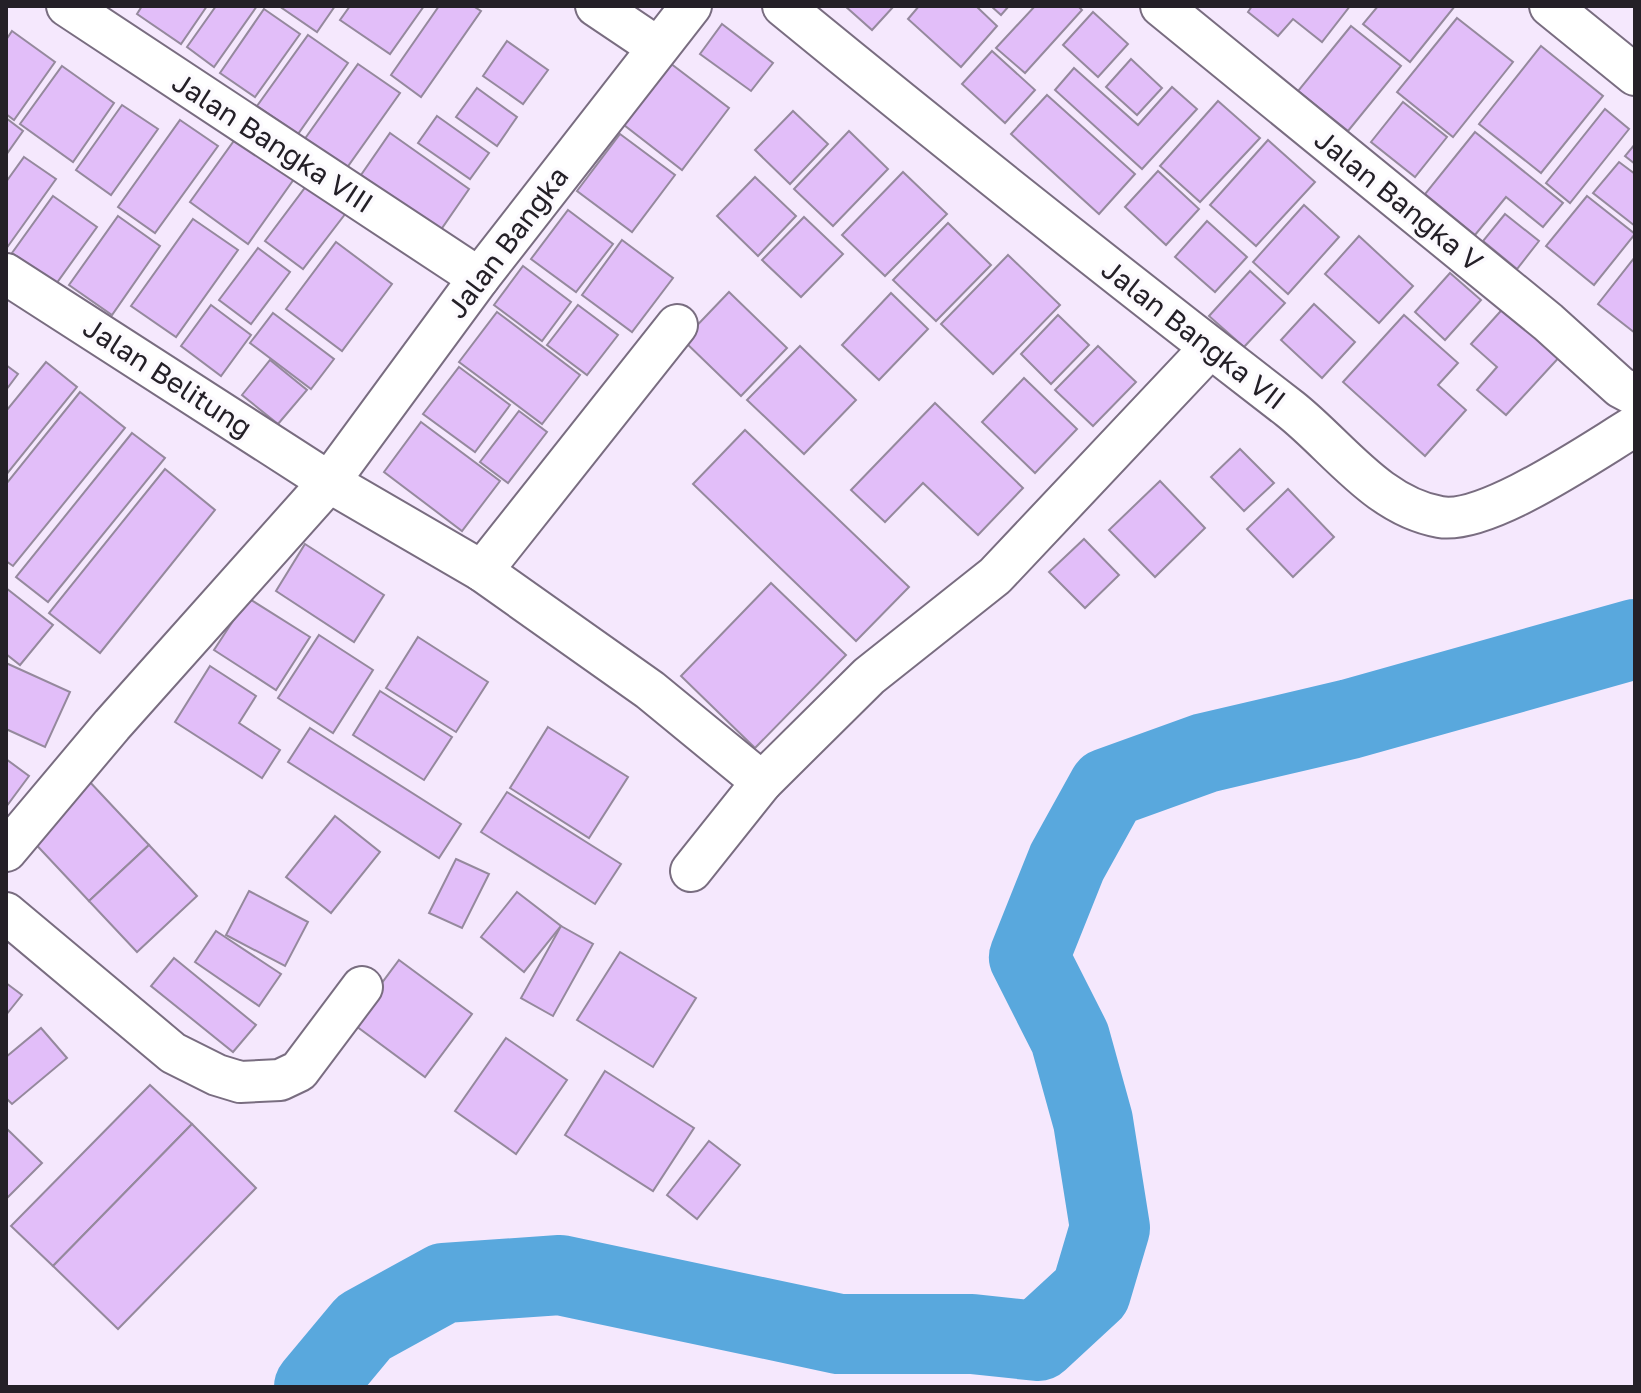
<svg xmlns="http://www.w3.org/2000/svg" width="1641" height="1393" viewBox="0 0 1641 1393" font-family="'Golos Text',sans-serif">
<rect width="100%" height="100%" fill="#f5e8fd"/>
<g fill="none" stroke-linecap="round" stroke-linejoin="round">
<polyline stroke="#59a8dd" stroke-width="80" points="314,1387 364,1327 444,1283 560,1275 839,1334 972,1334 1038,1341 1091,1292 1110,1228 1093,1121 1070,1038 1029,957 1067,862 1108,788 1205,753 1350,719 1635,639"/>
</g>
<g fill="#e2bef9" stroke="#95899d" stroke-width="2">
<polygon points="142,6 207,6 181,44 137,14"/>
<polygon points="216,6 257,6 214,67 187,47"/>
<polygon points="279,6 335,6 317,32"/>
<polygon points="350,6 424,6 390,54 340,20"/>
<polygon points="439,6 473,6 481,11 421,97 391,75"/>
<polygon points="845,6 894,6 872,30"/>
<polygon points="919,6 976,6 997,26 961,67 908,19"/>
<polygon points="991,6 1009,6 1001,15"/>
<polygon points="1035,6 1078,6 1082,10 1025,73 996,48"/>
<polygon points="1252,6 1350,6 1322,42 1293,19 1278,36 1248,12"/>
<polygon points="1378,6 1455,6 1410,62 1363,24"/>
<polygon points="264,9 300,34 255,97 220,73"/>
<polygon points="1093,12 1128,44 1098,77 1063,45"/>
<polygon points="1457,18 1513,62 1453,137 1397,92"/>
<polygon points="722,24 773,63 751,91 700,54"/>
<polygon points="1351,26 1401,66 1348,131 1298,91"/>
<polygon points="12,31 55,62 14,120 6,114 6,40"/>
<polygon points="308,35 348,63 298,134 257,106"/>
<polygon points="507,41 548,70 523,104 483,76"/>
<polygon points="1541,46 1603,96 1541,173 1479,124"/>
<polygon points="992,51 1035,90 1005,123 962,84"/>
<polygon points="1131,59 1162,88 1137,115 1106,87"/>
<polygon points="670,63 729,108 682,170 624,125"/>
<polygon points="358,64 400,93 346,169 304,140"/>
<polygon points="62,66 114,103 73,162 20,124"/>
<polygon points="1074,68 1138,125 1172,87 1197,109 1142,169 1055,90"/>
<polygon points="477,88 517,117 497,146 456,117"/>
<polygon points="1047,95 1135,174 1099,214 1011,134"/>
<polygon points="1218,101 1260,138 1200,202 1160,166"/>
<polygon points="1403,102 1447,137 1415,177 1371,142"/>
<polygon points="122,105 158,129 111,195 76,170"/>
<polygon points="1605,109 1629,129 1570,203 1546,183"/>
<polygon points="793,111 828,144 790,184 755,150"/>
<polygon points="437,116 489,153 470,179 418,143"/>
<polygon points="6,118 23,131 6,155"/>
<polygon points="180,120 218,146 155,233 118,207"/>
<polygon points="241,131 299,172 248,244 190,202"/>
<polygon points="849,131 888,169 833,226 794,189"/>
<polygon points="1475,132 1563,203 1543,227 1506,197 1475,235 1425,194"/>
<polygon points="390,133 469,189 440,231 361,175"/>
<polygon points="620,134 675,175 632,232 577,191"/>
<polygon points="1268,140 1315,182 1256,246 1210,205"/>
<polygon points="1635,144 1635,164 1625,156"/>
<polygon points="24,157 56,179 6,249 6,182"/>
<polygon points="1619,162 1635,174 1635,226 1593,193"/>
<polygon points="1158,171 1199,209 1166,245 1125,207"/>
<polygon points="903,172 947,214 885,276 842,235"/>
<polygon points="755,177 796,216 758,256 717,216"/>
<polygon points="310,181 349,209 303,269 265,241"/>
<polygon points="53,196 97,227 56,284 12,253"/>
<polygon points="1587,196 1635,234 1594,285 1546,246"/>
<polygon points="1304,205 1339,237 1288,294 1253,262"/>
<polygon points="568,210 613,244 576,292 531,259"/>
<polygon points="1505,214 1539,241 1517,269 1483,241"/>
<polygon points="118,216 160,246 112,315 69,285"/>
<polygon points="804,217 843,254 801,297 762,260"/>
<polygon points="193,219 238,250 176,337 131,306"/>
<polygon points="1207,221 1247,257 1215,292 1175,257"/>
<polygon points="948,223 991,265 936,321 893,280"/>
<polygon points="1359,236 1413,286 1379,323 1325,274"/>
<polygon points="622,240 673,278 632,332 582,295"/>
<polygon points="336,242 392,284 342,351 286,309"/>
<polygon points="258,248 290,272 251,324 219,300"/>
<polygon points="1008,255 1060,305 993,374 941,324"/>
<polygon points="1635,257 1635,333 1598,304"/>
<polygon points="523,266 571,302 542,341 494,305"/>
<polygon points="1250,271 1285,303 1244,347 1209,316"/>
<polygon points="1450,273 1481,300 1445,340 1415,312"/>
<polygon points="729,292 787,348 741,396 683,340"/>
<polygon points="891,293 928,329 879,380 842,345"/>
<polygon points="1508,303 1563,353 1506,415 1477,390 1497,367 1471,344"/>
<polygon points="1314,304 1355,342 1322,378 1281,340"/>
<polygon points="211,305 251,335 221,376 181,346"/>
<polygon points="578,305 618,335 587,375 547,345"/>
<polygon points="497,312 580,375 542,424 459,362"/>
<polygon points="273,313 334,359 311,389 250,343"/>
<polygon points="1058,315 1089,345 1051,384 1021,354"/>
<polygon points="1404,315 1458,363 1438,385 1466,410 1425,456 1343,382"/>
<polygon points="800,346 856,400 804,454 747,400"/>
<polygon points="1098,346 1136,382 1093,426 1055,390"/>
<polygon points="270,360 307,390 278,424 242,395"/>
<polygon points="46,362 77,387 6,475 6,411"/>
<polygon points="6,365 18,374 6,390"/>
<polygon points="459,367 510,405 475,452 423,414"/>
<polygon points="1024,378 1077,429 1035,473 982,422"/>
<polygon points="80,392 125,428 13,566 6,561 6,484"/>
<polygon points="935,403 1023,488 978,535 923,483 885,522 851,490"/>
<polygon points="519,411 547,432 508,483 480,462"/>
<polygon points="421,422 500,481 462,531 384,472"/>
<polygon points="745,430 909,587 856,641 693,484"/>
<polygon points="132,433 165,458 48,602 16,577"/>
<polygon points="1240,449 1274,483 1244,511 1211,477"/>
<polygon points="165,469 215,510 100,653 49,613"/>
<polygon points="1160,481 1205,528 1155,577 1109,530"/>
<polygon points="1288,489 1334,537 1293,577 1247,529"/>
<polygon points="1084,539 1119,575 1085,608 1049,572"/>
<polygon points="305,544 384,595 354,642 276,591"/>
<polygon points="771,583 846,655 755,748 681,676"/>
<polygon points="6,588 53,625 20,665 6,654"/>
<polygon points="248,598 310,637 276,690 214,650"/>
<polygon points="319,635 373,670 333,733 278,698"/>
<polygon points="418,637 488,682 456,732 386,688"/>
<polygon points="6,663 70,692 45,747 6,729"/>
<polygon points="210,666 256,696 239,723 280,750 262,778 175,722"/>
<polygon points="380,691 452,737 424,780 353,735"/>
<polygon points="548,727 628,777 589,838 510,788"/>
<polygon points="310,728 461,824 439,858 288,762"/>
<polygon points="6,759 29,776 6,807"/>
<polygon points="88,780 149,845 89,901 28,836"/>
<polygon points="507,792 621,864 595,904 481,832"/>
<polygon points="335,816 380,852 331,913 286,877"/>
<polygon points="149,845 197,896 137,952 89,901"/>
<polygon points="456,859 489,874 462,928 429,913"/>
<polygon points="249,891 308,922 285,966 226,935"/>
<polygon points="517,892 561,926 524,972 481,937"/>
<polygon points="561,926 593,944 553,1016 521,998"/>
<polygon points="216,931 281,974 259,1006 195,962"/>
<polygon points="620,952 696,998 653,1067 577,1020"/>
<polygon points="174,958 256,1025 233,1052 151,986"/>
<polygon points="399,960 472,1014 425,1077 352,1023"/>
<polygon points="6,983 22,995 6,1015"/>
<polygon points="41,1028 67,1058 12,1104 6,1098 6,1057"/>
<polygon points="506,1038 567,1080 516,1154 455,1111"/>
<polygon points="605,1071 694,1128 653,1191 565,1135"/>
<polygon points="150,1085 192,1124 53,1266 11,1226"/>
<polygon points="192,1124 256,1188 118,1329 53,1266"/>
<polygon points="6,1128 42,1163 6,1199"/>
<polygon points="709,1141 740,1165 697,1219 667,1195"/>
</g>
<g fill="none" stroke-linecap="round" stroke-linejoin="round">
<defs>
<g id="minor">
<polyline points="67,6 479,278"/>
<polyline points="596,6 657,47"/>
<path d="M 783,6 C 950,143 1119,277 1290,409 C 1337,446 1377,506 1440,517 C 1487,525 1593,451 1635,426"/>
<polyline points="1161,6 1548,322 1620,387 1635,395"/>
<polyline points="1550,6 1635,75"/>
<polyline points="6,274 329,482 482,571 650,690 762,782"/>
<polyline points="482,571 677,325"/>
<polyline points="6,851 112,725 329,482 479,278 691,6"/>
<polyline points="691,871 762,782 869,676 995,576 1210,348"/>
<polyline points="6,913 173,1053 217,1075 240,1082 280,1080 299,1071 362,987"/>
</g>
</defs>
<use href="#minor" stroke="#796d80" stroke-width="44"/>
<use href="#minor" stroke="#fff" stroke-width="40"/>
</g>
<g text-anchor="middle" dominant-baseline="central" stroke-width="7" stroke-linejoin="round" paint-order="stroke">
<g font-size="28" fill="#242027" stroke="#fcfafe">
<text transform="translate(273 142) rotate(33)">Jalan Bangka VIII</text>
<text transform="translate(1399 200) rotate(39)">Jalan Bangka V</text>
<text transform="translate(507 242) rotate(-53)">Jalan Bangka</text>
<text transform="translate(1194 334) rotate(38)">Jalan Bangka VII</text>
<text transform="translate(168 377) rotate(33)">Jalan Belitung</text>
</g>
</g>
<rect width="1641" height="1393" fill="none" stroke="#242027" stroke-width="16"/>
</svg>
